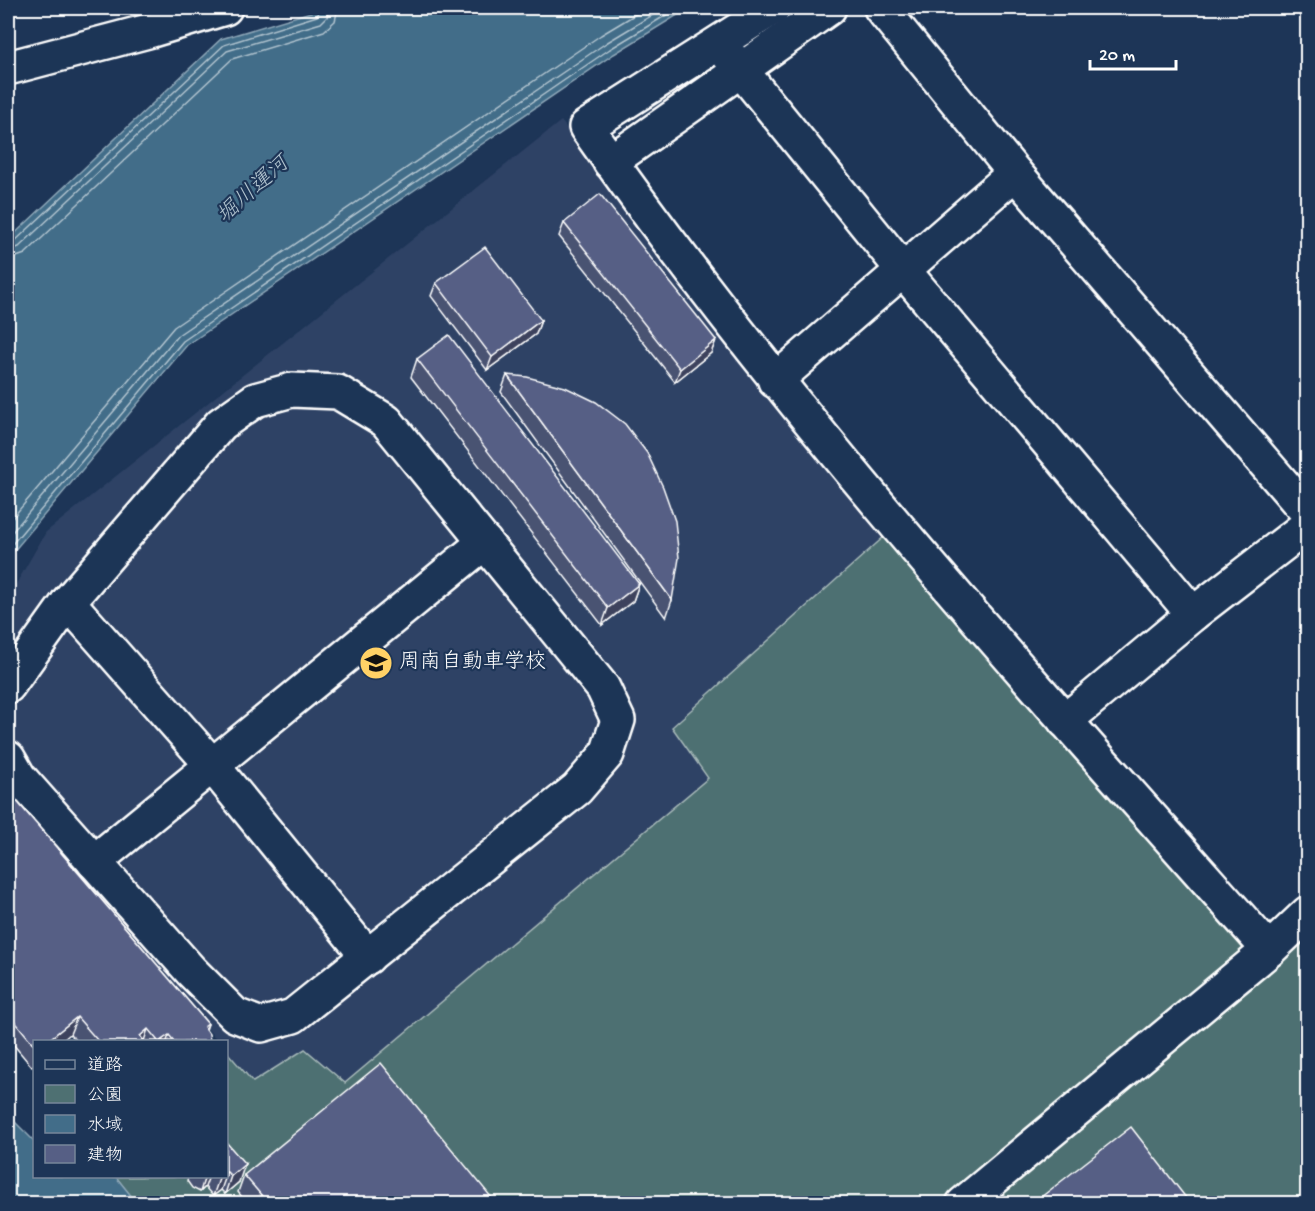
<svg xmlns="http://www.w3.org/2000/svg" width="1315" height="1211" viewBox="0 0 1315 1211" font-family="'Gochi Hand','Klee One',sans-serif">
<rect width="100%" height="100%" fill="#1d3557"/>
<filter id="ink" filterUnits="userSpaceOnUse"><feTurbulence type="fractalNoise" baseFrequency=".0167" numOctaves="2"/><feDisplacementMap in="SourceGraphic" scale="12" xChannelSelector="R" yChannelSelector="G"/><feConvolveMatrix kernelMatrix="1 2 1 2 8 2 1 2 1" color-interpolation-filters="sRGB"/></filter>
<g filter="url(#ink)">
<polygon fill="#2e4265" points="561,121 896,526 673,727 709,777 344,1084 253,1082 227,1052 226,1042 218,1041 8,797 8,598 46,532"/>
<polygon fill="#4e7072" stroke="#a6b8b8" stroke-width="1.5" points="896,526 1268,949 1307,913 1307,1203 137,1204 116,1177 226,1176 227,1052 253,1082 305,1049 345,1083 708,778 672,727"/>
<g fill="#426d89" stroke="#8ea7b8" stroke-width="1.5">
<polygon points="324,8 689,8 614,54 187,345 8,558 8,240 221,39"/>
<polygon points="8,1115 34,1141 34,1176 116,1177 137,1203 8,1203"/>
</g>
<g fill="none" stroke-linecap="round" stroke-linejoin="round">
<g stroke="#b3c5d0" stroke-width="1.5">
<polyline points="8,244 14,242 224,45 317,16 321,8"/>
<polyline points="8,251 19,247 227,51 321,23 327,17 329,8"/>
<polyline points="8,260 25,254 232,59 324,31 335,21 338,8"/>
<polyline points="8,523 174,327 601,35 646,8"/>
<polyline points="8,537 178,335 606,43 664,8"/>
<polyline points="8,549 183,341 610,49 678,8"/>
</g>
<defs>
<g id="minor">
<path d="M 773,8 L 586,127 C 791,419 1032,683 1269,950"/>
<polyline points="881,8 1015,173 1308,513"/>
<polyline points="719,43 903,270 1193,614"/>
<polyline points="610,162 829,8"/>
<polyline points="775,381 1015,173"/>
<polyline points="68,602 212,765 368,957"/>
<polyline points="8,686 68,602 221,424 255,400 292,390 338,392 386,421 603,688 618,720 607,754 577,789 293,1016 261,1025 235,1015 191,971 19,777 8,758"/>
<polyline points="1065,721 1193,614 1308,525"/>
<polyline points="94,862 485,542"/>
<polyline points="963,1204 1269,950 1308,913"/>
</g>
<polyline id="major" points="8,68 152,30 225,8"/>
</defs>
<use href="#minor" stroke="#fff" stroke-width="38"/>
<use href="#major" stroke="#fff" stroke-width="38"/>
<use href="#minor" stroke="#1d3557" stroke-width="33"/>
<use href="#major" stroke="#1d3557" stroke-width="33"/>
</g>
<g fill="#4a5272" stroke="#fff" stroke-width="1.5">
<polygon points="564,223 716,340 711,353 675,382 559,236"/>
<polygon points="436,283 541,320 536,334 487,370 431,296"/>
<polygon points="417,359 639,584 633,601 602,625 411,377"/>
<polygon points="507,375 672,600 666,618 501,392"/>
<polygon points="8,791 208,1024 206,1030 210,1041 77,1041 70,1034 34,1041 34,1064 32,1067 8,1038"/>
<polygon points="226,1142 239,1182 225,1194 221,1190 213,1196 205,1187 200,1192 192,1188 187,1181 188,1176 226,1176"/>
<polygon points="244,1175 492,1198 490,1203 247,1203 238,1192"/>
</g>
<g fill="#3c425d" stroke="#fff" stroke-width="1.5">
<polygon points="541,320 536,334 487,370 492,357"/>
<polygon points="716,340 711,353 675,382 680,369"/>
<polygon points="639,584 633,601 602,625 608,608"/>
<polygon points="77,1017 70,1034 62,1041 47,1041"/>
<polygon points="148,1029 144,1041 140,1036"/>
<polygon points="169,1035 167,1041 160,1041"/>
<polygon points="245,1164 239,1182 225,1194 231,1176"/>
<polygon points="205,1176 209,1176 205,1187 200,1192"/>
<polygon points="222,1176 226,1176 221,1190 213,1196 219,1179"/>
</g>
<g fill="#565f85" stroke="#fff" stroke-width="1.5">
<polygon points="600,194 716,340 680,369 564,223"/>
<polygon points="485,247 541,320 492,357 436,283"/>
<polygon points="449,335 639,584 608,608 417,359"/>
<polygon points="507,375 527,377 565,387 596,402 625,424 647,453 663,487 675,521 679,558 672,600"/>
<polygon points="8,791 208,1024 204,1027 209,1034 210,1041 174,1041 169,1035 160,1041 158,1041 148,1029 140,1036 144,1041 98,1041 77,1017 47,1041 34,1041 34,1045 8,1013"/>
<polygon points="381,1063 492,1198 485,1203 268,1203 244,1175"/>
<polygon points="1131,1127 1190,1203 1038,1203 1036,1201"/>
<polygon points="226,1142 245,1164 231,1176 227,1172 226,1173"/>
</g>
</g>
<defs>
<symbol id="school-disc" viewBox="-11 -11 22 22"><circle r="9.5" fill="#ffd166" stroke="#1d3557"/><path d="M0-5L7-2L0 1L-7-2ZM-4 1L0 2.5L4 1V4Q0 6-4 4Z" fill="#111"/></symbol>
</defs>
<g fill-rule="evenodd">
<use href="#school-disc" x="357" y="644" width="38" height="38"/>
</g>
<g text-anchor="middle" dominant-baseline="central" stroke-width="4.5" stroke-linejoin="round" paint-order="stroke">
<g font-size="21" fill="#fff" stroke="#1d3557" text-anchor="start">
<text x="399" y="663">周南自動車学校</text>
</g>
<g font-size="22" font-style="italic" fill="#b3c5d0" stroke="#1d3557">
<text transform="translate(254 191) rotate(-42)">堀川運河</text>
</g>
</g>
<rect width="1315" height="1211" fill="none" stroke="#1d3557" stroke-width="30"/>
<rect x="15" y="15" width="1285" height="1181" fill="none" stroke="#fff" stroke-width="2" filter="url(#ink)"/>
<rect x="33" y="1040" width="195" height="138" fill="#1d3557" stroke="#77869a" stroke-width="1.5"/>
<rect x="45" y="1060" width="30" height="9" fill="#1d3557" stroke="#77869a" stroke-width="1.5"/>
<text x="87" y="1070" font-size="18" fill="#ffffff">道路</text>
<rect x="45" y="1085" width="30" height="18" fill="#4e7072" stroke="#77869a" stroke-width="1.5"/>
<text x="87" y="1100" font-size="18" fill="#ffffff">公園</text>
<rect x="45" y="1115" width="30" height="18" fill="#426d89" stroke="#77869a" stroke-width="1.5"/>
<text x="87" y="1130" font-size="18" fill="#ffffff">水域</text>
<rect x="45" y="1145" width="30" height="18" fill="#565f85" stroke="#77869a" stroke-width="1.5"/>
<text x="87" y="1160" font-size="18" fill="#ffffff">建物</text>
<path d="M1090 60v9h86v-9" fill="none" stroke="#ffffff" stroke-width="3"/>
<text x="1099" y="60" font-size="18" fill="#ffffff" stroke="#1d3557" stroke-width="4.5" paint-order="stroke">20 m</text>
</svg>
